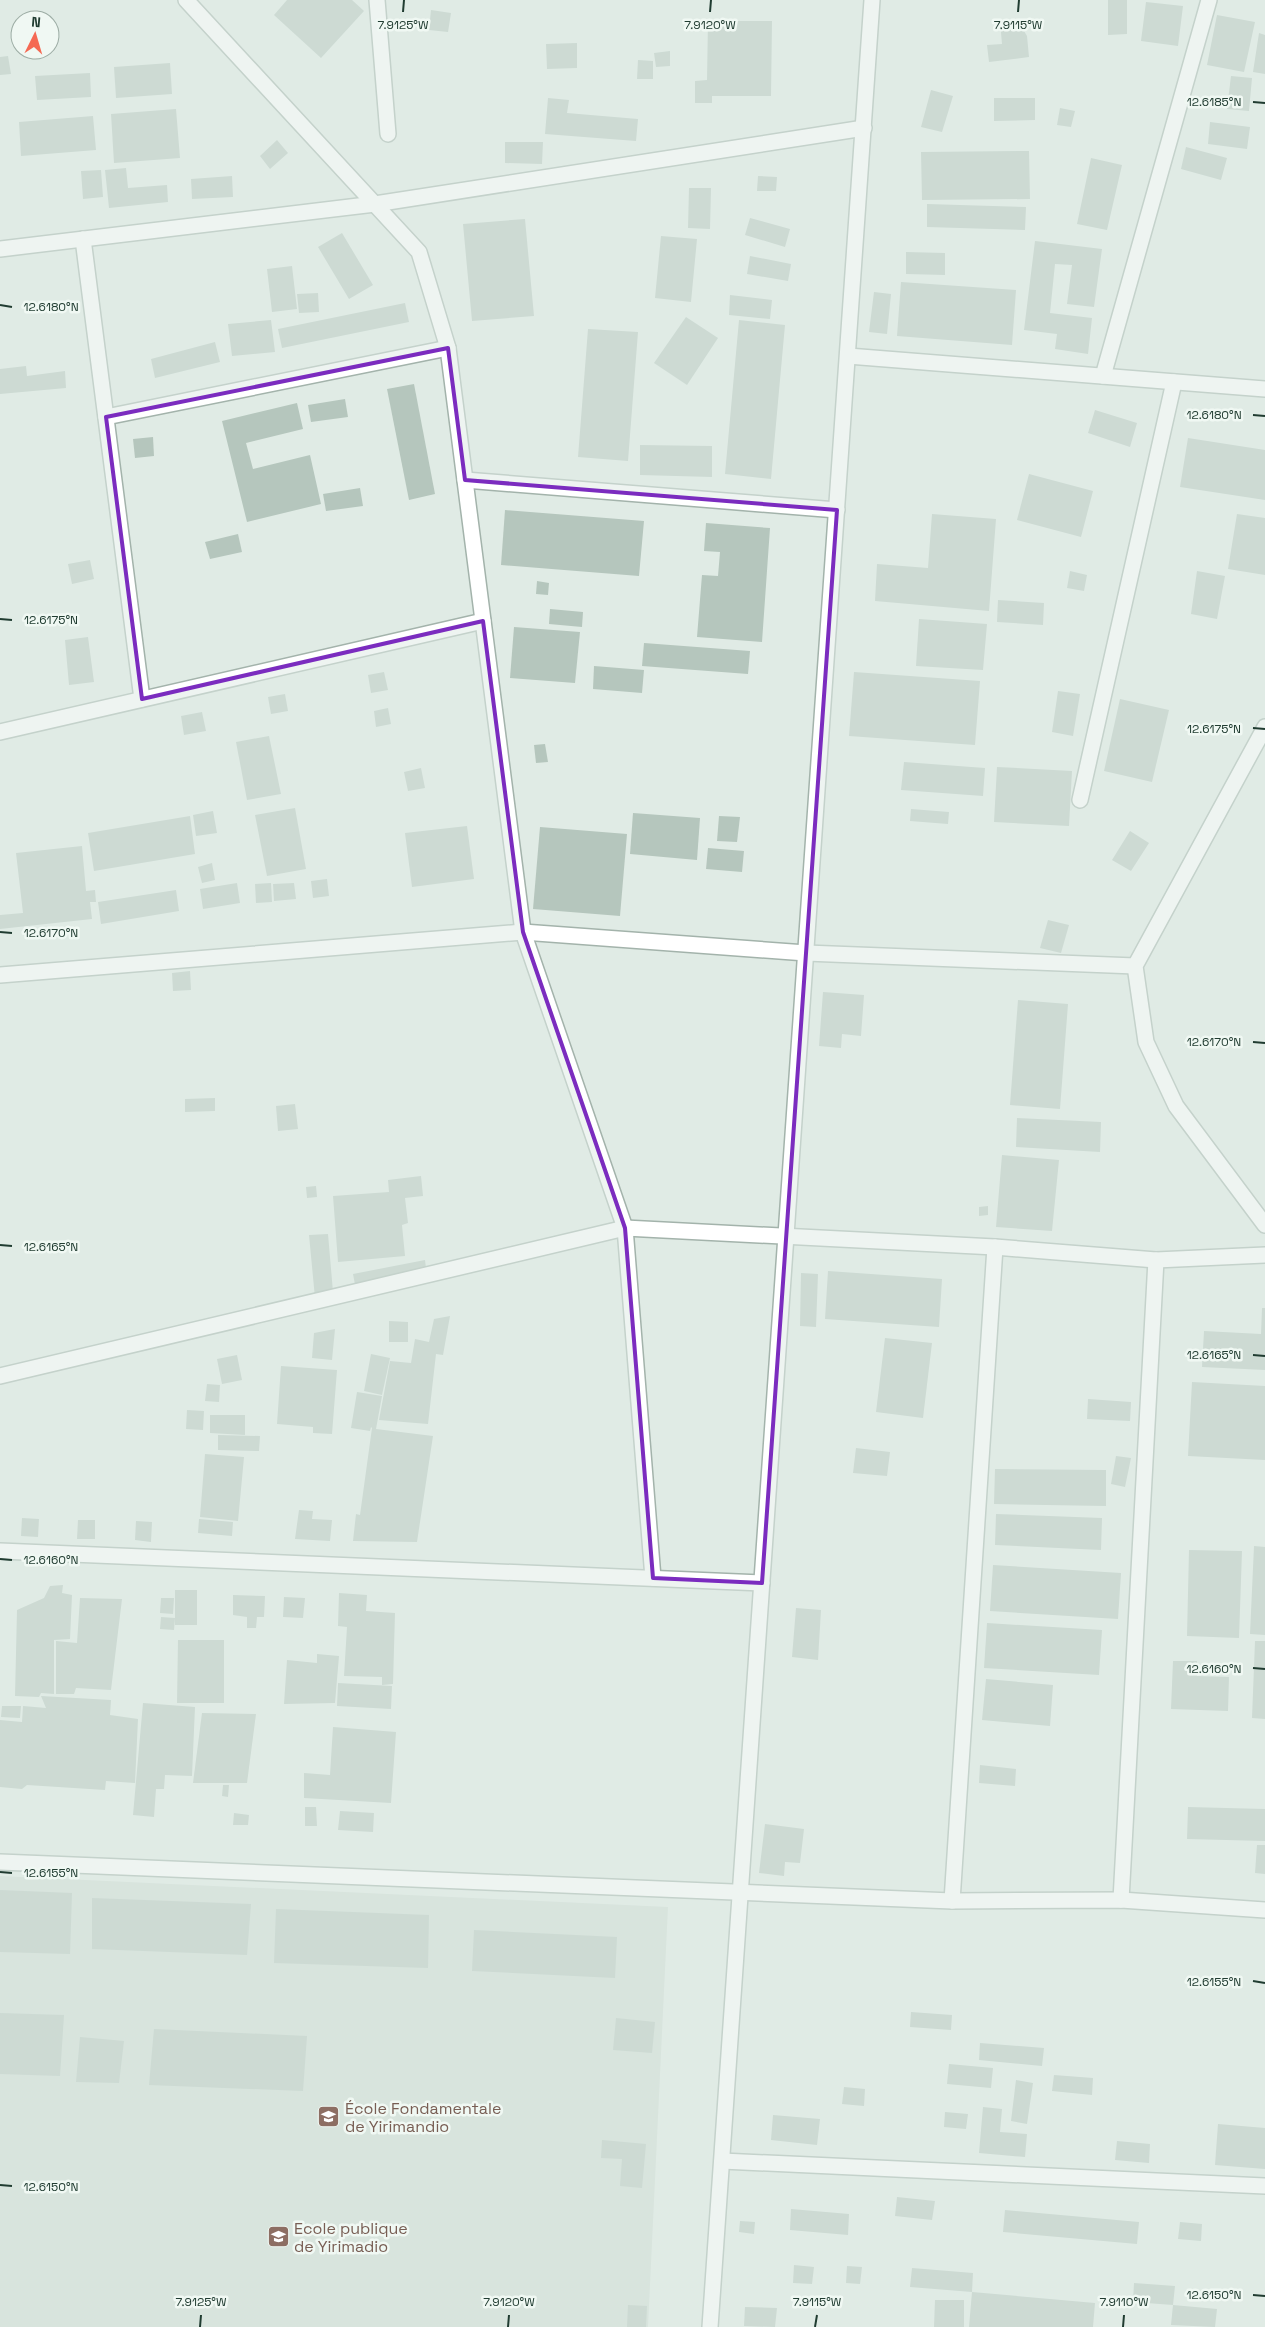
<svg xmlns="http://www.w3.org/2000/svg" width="1265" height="2327" viewBox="0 0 1265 2327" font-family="'Space Grotesk',sans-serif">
<rect width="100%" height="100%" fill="#e0ebe5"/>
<polygon fill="#cedbd3" points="0,1876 668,1907 648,2327 0,2327"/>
<g fill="#b5c6bd">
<polygon points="287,0 352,0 364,11 321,58 274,15"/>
<polygon points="1108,0 1127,0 1127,34 1108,35"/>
<polygon points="1146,2 1183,6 1178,46 1141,41"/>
<polygon points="431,10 451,13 448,32 429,30"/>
<polygon points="1217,15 1255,22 1244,72 1207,65"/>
<polygon points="1017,19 1027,36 1029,57 989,62 987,45 1002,44 1000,21"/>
<polygon points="708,21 772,21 771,96 712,96 712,103 695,103 695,81 707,80"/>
<polygon points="1259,33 1265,35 1265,74 1253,72"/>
<polygon points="577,43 577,68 547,69 546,44"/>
<polygon points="670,51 670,66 656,67 654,53"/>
<polygon points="8,56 11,74 0,75 0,57"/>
<polygon points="638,60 653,61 653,79 637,79"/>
<polygon points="170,63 172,94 116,98 114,67"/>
<polygon points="90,73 91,97 37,100 35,76"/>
<polygon points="1231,76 1252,78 1249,111 1227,109"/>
<polygon points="931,90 953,96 942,132 921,127"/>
<polygon points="548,98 569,100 567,113 638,119 636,141 545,134"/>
<polygon points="994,98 1035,98 1035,120 994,121"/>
<polygon points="1060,108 1075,111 1071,127 1057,125"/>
<polygon points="176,109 180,158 114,163 111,114"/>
<polygon points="93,116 96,150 21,156 19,122"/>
<polygon points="1210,122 1250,127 1247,149 1208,144"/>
<polygon points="277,140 288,153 270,169 260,156"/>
<polygon points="505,142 543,142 542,164 505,163"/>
<polygon points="1186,147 1227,158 1221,180 1181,169"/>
<polygon points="1029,151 1030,199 922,200 921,152"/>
<polygon points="1091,158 1122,165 1107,230 1077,224"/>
<polygon points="126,168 128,188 167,185 168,202 109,208 105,170"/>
<polygon points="101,170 103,197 83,199 81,171"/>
<polygon points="232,176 233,197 192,199 191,179"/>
<polygon points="758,176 777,177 776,191 757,191"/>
<polygon points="689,188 711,188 710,229 688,228"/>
<polygon points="927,204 1026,207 1025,230 927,227"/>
<polygon points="750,218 790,229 785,247 745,235"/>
<polygon points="525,219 534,316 472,321 463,224"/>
<polygon points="342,233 373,285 349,299 318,247"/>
<polygon points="661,236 697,239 691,302 655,298"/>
<polygon points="1035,241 1102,249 1094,307 1067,304 1072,265 1055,264 1050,313 1092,318 1088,354 1055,349 1057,334 1024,330"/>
<polygon points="906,252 945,253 945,275 906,274"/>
<polygon points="750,256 791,264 788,281 747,274"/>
<polygon points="292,266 297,309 272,312 267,269"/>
<polygon points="901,282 1016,290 1012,345 897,336"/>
<polygon points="874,292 891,294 887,334 869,332"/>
<polygon points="318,293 319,312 299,313 297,294"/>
<polygon points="730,295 772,300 770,319 729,315"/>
<polygon points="405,303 409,322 282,348 278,329"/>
<polygon points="686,317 718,338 687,385 654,363"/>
<polygon points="271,320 275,352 232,356 228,324"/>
<polygon points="739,320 785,325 771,479 725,474"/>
<polygon points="588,329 638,332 628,461 578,457"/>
<polygon points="215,342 220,362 155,378 151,359"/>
<polygon points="26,366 27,376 65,371 66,388 0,394 0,369"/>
<polygon points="414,384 435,494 409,500 387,389"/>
<polygon points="345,399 348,417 311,422 308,405"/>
<polygon points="297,403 303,429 246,443 253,469 310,455 321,504 247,522 222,421"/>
<polygon points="1095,410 1137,423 1130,447 1088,433"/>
<polygon points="153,437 154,456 135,458 133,439"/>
<polygon points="1188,438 1265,450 1265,500 1180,487"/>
<polygon points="640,445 712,446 712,477 640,475"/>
<polygon points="1029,474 1093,491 1081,537 1017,520"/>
<polygon points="360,488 363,506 326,511 323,494"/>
<polygon points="505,510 644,521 639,576 501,565"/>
<polygon points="932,514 996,519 989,611 875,601 877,564 928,568"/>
<polygon points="1237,514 1265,518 1265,575 1228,569"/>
<polygon points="706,523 770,528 762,642 697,637 702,575 718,576 720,552 704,551"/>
<polygon points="238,534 242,552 210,559 205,542"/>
<polygon points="90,560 94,579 72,584 68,564"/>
<polygon points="1070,571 1087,575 1084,591 1067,588"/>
<polygon points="1197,571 1225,576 1217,619 1191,614"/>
<polygon points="537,581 549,583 548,595 536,594"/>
<polygon points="998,600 1044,603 1043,625 997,622"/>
<polygon points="550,609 583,612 582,627 549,624"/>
<polygon points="919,619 987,624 983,670 916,666"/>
<polygon points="514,627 580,632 575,683 510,678"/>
<polygon points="88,637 94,682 69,685 65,640"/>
<polygon points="644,643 750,651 748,674 642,666"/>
<polygon points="594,666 644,670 642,693 593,689"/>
<polygon points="384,672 388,690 371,693 368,675"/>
<polygon points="854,672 980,681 975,745 849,736"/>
<polygon points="1058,691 1080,694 1073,736 1052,732"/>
<polygon points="285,694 288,711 271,714 268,697"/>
<polygon points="1120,699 1169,710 1152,782 1104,771"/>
<polygon points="388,708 391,724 376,727 374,711"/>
<polygon points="202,712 206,731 184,735 181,716"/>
<polygon points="269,736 281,794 247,800 236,742"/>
<polygon points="545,744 548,762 536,763 534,745"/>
<polygon points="904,762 985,768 983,796 901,790"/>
<polygon points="997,767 1072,771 1069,826 994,822"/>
<polygon points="421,768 425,788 408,791 404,772"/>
<polygon points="295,808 306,869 267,876 255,815"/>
<polygon points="911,809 949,812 948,824 910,821"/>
<polygon points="213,811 217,833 196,836 193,815"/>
<polygon points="633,813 700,818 697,860 630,854"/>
<polygon points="190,816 195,854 94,871 88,833"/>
<polygon points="719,816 740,817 737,842 717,841"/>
<polygon points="467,826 474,879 412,887 405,833"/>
<polygon points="540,827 627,834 620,916 533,909"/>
<polygon points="1130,831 1149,843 1131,871 1112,860"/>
<polygon points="82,846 86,891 95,890 96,902 90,902 92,919 0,929 0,915 23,913 16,853"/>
<polygon points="708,848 744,851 742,872 706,869"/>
<polygon points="212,863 215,880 202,883 198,867"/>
<polygon points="327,879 329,896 313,898 311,881"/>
<polygon points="237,883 240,903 203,909 200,889"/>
<polygon points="271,883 272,902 256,903 255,884"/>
<polygon points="294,883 296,899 274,901 273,884"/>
<polygon points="176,890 179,911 101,924 98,902"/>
<polygon points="1048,920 1069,925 1061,953 1040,948"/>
<polygon points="190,971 191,990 173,991 172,973"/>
<polygon points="823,992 864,995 861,1036 842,1034 841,1048 819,1046"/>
<polygon points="1018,1000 1068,1004 1060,1109 1010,1105"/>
<polygon points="215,1098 215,1111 185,1112 185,1099"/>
<polygon points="295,1104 298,1129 278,1131 276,1106"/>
<polygon points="1017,1118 1101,1122 1100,1152 1016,1147"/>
<polygon points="1002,1155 1059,1160 1052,1231 996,1227"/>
<polygon points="421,1176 423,1196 405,1198 408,1223 402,1225 405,1256 338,1262 333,1196 389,1192 388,1180"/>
<polygon points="316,1186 317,1197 307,1198 306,1187"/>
<polygon points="988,1206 988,1215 979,1216 979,1207"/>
<polygon points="328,1234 333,1292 315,1298 309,1235"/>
<polygon points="425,1260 427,1276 356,1290 353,1274"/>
<polygon points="828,1271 942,1279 939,1327 825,1319"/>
<polygon points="801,1273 818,1274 816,1327 800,1326"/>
<polygon points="1262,1308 1265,1308 1265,1370 1202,1367 1204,1331 1261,1334"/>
<polygon points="450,1316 443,1355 436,1354 428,1424 379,1420 390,1361 411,1363 415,1339 429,1342 434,1319"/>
<polygon points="389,1321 408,1322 408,1342 389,1342"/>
<polygon points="335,1329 332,1360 312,1358 314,1333"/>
<polygon points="885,1338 932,1343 923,1418 876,1412"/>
<polygon points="371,1354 390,1358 382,1395 364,1391"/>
<polygon points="237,1355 242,1380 222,1384 217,1359"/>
<polygon points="281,1366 337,1370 332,1434 313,1433 313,1427 277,1424"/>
<polygon points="1192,1382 1265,1386 1265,1460 1188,1456"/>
<polygon points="207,1384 220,1385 219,1402 205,1401"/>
<polygon points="357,1392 382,1396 376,1429 433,1436 417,1542 353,1541 356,1514 360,1515 372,1428 371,1427 370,1431 351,1428"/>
<polygon points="1088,1399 1131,1402 1130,1421 1087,1419"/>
<polygon points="187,1410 204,1411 203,1430 186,1429"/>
<polygon points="210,1415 245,1415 245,1435 210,1433"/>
<polygon points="218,1435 260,1436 259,1451 218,1450"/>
<polygon points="856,1448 890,1452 887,1476 853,1473"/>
<polygon points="205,1454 244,1457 238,1521 200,1517"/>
<polygon points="1116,1456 1131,1458 1125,1487 1111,1484"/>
<polygon points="995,1469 1106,1470 1106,1506 994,1504"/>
<polygon points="299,1510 313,1511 312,1519 332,1520 330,1541 295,1539"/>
<polygon points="996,1514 1102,1518 1101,1550 995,1545"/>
<polygon points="22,1518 39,1519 38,1537 21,1536"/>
<polygon points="199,1519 233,1522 232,1536 198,1533"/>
<polygon points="78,1520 95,1520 95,1539 77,1539"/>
<polygon points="136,1521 152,1522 151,1542 135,1540"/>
<polygon points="1254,1546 1265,1547 1265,1635 1250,1634"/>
<polygon points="1189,1550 1242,1551 1239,1638 1187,1636"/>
<polygon points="993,1565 1121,1573 1118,1619 990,1611"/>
<polygon points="63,1585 62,1593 72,1595 70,1639 54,1640 54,1694 41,1693 39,1697 15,1696 17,1610 44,1598 50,1586"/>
<rect x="175" y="1590" width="22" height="35"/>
<polygon points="339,1593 367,1595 366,1611 395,1613 393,1684 382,1685 382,1677 344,1676 347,1627 338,1626"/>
<polygon points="233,1595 265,1596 264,1617 257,1617 256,1628 247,1628 247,1617 233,1615"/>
<polygon points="284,1597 305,1598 303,1618 283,1617"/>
<polygon points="80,1598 122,1599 111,1690 76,1688 74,1694 56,1694 56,1641 77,1643"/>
<polygon points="161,1598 174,1598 173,1614 160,1613"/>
<polygon points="796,1608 821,1610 818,1660 792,1657"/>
<polygon points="161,1617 175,1618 174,1630 160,1629"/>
<polygon points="987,1623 1102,1630 1099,1675 984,1668"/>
<polygon points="178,1640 224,1640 224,1703 177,1703"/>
<polygon points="1255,1641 1265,1641 1265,1719 1252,1718"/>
<polygon points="317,1654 339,1656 335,1703 284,1704 287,1660 317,1663"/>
<polygon points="1173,1661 1197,1661 1197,1676 1229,1677 1228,1711 1171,1709"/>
<polygon points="986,1679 1053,1685 1050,1726 982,1720"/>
<polygon points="338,1683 392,1686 391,1709 337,1706"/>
<polygon points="41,1696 111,1700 110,1715 138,1719 135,1783 106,1781 105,1790 27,1785 22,1789 0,1787 0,1720 22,1722 23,1706 46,1708"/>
<polygon points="143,1703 195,1707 192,1776 165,1775 164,1789 156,1789 154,1817 133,1815"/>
<polygon points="2,1706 21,1706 20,1718 1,1717"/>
<polygon points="202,1713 256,1714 247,1783 193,1783"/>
<polygon points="333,1727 396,1732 391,1803 304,1798 304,1773 330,1775"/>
<polygon points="980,1765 1016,1769 1015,1786 979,1783"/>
<polygon points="223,1785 229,1785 228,1797 222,1796"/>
<polygon points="305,1807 316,1807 317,1826 305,1826"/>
<polygon points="1188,1807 1265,1809 1265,1841 1187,1839"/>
<polygon points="340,1811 374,1813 373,1832 338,1830"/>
<polygon points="234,1813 249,1815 248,1825 233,1825"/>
<polygon points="765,1824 804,1829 800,1863 785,1862 784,1876 759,1873"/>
<polygon points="1257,1845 1265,1845 1265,1874 1255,1873"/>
<polygon points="0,1890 72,1893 70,1954 0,1952"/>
<polygon points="92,1898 251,1904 247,1955 92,1949"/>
<polygon points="276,1909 429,1915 428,1968 274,1963"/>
<polygon points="474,1930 617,1937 615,1978 472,1971"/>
<polygon points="911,2012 952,2015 951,2030 910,2027"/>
<polygon points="0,2013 64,2015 60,2076 0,2074"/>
<polygon points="616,2018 655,2022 652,2053 613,2050"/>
<polygon points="154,2029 307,2036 303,2091 149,2085"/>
<polygon points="80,2037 124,2041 119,2083 76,2082"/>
<polygon points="980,2043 1044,2048 1042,2066 979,2060"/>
<polygon points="949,2064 993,2068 991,2088 947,2084"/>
<polygon points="1054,2075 1093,2078 1092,2095 1052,2091"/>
<polygon points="1016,2080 1033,2083 1027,2124 1011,2121"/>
<polygon points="844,2087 865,2089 864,2106 842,2104"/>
<polygon points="983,2107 1002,2109 1000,2132 1027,2134 1025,2157 979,2153"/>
<polygon points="945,2112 968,2114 966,2129 944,2127"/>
<polygon points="773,2115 820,2119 817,2145 771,2140"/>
<polygon points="1218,2124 1265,2128 1265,2169 1215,2165"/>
<polygon points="602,2140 646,2144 642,2188 620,2186 622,2159 601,2158"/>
<polygon points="1117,2141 1150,2144 1149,2163 1115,2160"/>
<polygon points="897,2197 935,2201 932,2220 895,2216"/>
<polygon points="791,2209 849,2214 848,2235 790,2230"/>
<polygon points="1005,2210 1139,2222 1137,2244 1003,2232"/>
<polygon points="740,2221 755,2222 754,2234 739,2232"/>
<polygon points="1180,2222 1202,2224 1201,2241 1178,2239"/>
<polygon points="794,2265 814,2267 812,2284 793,2283"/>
<polygon points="847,2266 862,2267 860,2284 846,2283"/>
<polygon points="912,2268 973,2273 972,2292 910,2287"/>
<polygon points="1134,2283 1175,2286 1173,2305 1217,2309 1215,2327 1171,2325 1173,2305 1133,2302"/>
<polygon points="972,2292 1095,2303 1093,2327 969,2327"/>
<polygon points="935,2300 964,2300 964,2327 934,2327"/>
<polygon points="628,2305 647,2306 646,2327 627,2327"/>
<polygon points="745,2307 777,2308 775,2327 744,2326"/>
</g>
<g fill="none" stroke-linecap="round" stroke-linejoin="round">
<defs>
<polyline id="service" points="377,0 388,134"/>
<g id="minor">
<polyline points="186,0 419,252 448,348 523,932 625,1228 653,1578"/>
<polyline points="83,239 142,699"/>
<polyline points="0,249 375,204 864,128"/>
<polyline points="848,356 1265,389"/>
<polyline points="1103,376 1209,0"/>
<polyline points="106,417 448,348"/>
<polyline points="465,480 837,510"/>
<polyline points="1265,727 1135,966 1146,1042 1176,1106 1265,1225"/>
<polyline points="0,732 483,621"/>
<polyline points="1080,800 1174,382"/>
<polyline points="0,975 523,932 806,953 1135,966"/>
<polyline points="0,1376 625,1228 995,1247 1156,1260 1265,1255"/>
<polyline points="0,1551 762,1583"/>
<polyline points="0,1862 952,1901 1121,1900 1265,1910"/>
<polyline points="1121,1900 1156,1260"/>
<polyline points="952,1901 995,1247"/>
<polyline points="722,2161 1265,2186"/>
</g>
<polyline id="tertiary" points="710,2327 872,0"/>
</defs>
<use href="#service" stroke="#a3b3ab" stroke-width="18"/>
<use href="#minor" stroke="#a3b3ab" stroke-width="18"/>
<use href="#tertiary" stroke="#a3b3ab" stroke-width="18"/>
<use href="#service" stroke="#fff" stroke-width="15"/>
<use href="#minor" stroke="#fff" stroke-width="15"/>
<use href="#tertiary" stroke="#fff" stroke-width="15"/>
</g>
<path d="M0 0H1265V2327H0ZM 448,348 L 465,480 L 837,510 L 762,1583 L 653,1578 L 625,1228 L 523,932 L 483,621 L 142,699 L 106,417 Z" fill="#e0ebe5" fill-opacity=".55" fill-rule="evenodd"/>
<path fill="none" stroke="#7b2cbf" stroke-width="4" stroke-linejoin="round" d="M 448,348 L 465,480 L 837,510 L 762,1583 L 653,1578 L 625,1228 L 523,932 L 483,621 L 142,699 L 106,417 Z"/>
<path fill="none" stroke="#203c31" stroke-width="2" d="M 403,12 L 404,0M 710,12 L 711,0M 1018,12 L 1019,0M 1253,102 L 1265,103M 0,305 L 12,307M 1253,415 L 1265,416M 0,619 L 12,620M 1253,728 L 1265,729M 0,932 L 12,933M 1253,1042 L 1265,1043M 0,1245 L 12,1246M 1253,1355 L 1265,1356M 0,1559 L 12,1560M 1253,1668 L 1265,1669M 0,1872 L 12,1873M 1253,1981 L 1265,1983M 0,2185 L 12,2186M 1253,2295 L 1265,2296M 200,2327 L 201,2315M 508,2327 L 509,2315M 815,2327 L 817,2315M 1123,2327 L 1124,2315"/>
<defs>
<symbol id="school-square" viewBox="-11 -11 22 22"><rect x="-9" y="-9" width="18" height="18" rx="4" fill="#8d6e63" stroke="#f0f8f3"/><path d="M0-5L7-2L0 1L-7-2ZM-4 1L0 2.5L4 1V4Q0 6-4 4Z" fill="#fff"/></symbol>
</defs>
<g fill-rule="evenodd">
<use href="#school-square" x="316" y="2104" width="25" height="25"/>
<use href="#school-square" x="266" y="2224" width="25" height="25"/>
</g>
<g text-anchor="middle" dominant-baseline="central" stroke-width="5" stroke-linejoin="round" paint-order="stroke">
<g font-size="16" fill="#785e54" stroke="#f0f8f3" text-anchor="start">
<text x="345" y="2108">École Fondamentale<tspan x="345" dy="18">de Yirimandio</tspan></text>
<text x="294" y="2228">Ecole publique<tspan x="294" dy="18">de Yirimadio</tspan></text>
</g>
</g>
<g font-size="12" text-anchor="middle" fill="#203c31" stroke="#f0f8f3" stroke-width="5" stroke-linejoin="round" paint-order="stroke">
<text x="403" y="29">7.9125°W</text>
<text x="710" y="29">7.9120°W</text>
<text x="1018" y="29">7.9115°W</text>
<text x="1214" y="106">12.6185°N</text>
<text x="51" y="311">12.6180°N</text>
<text x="1214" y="419">12.6180°N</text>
<text x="51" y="624">12.6175°N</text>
<text x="1214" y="733">12.6175°N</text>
<text x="51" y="937">12.6170°N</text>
<text x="1214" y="1046">12.6170°N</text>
<text x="51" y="1251">12.6165°N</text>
<text x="1214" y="1359">12.6165°N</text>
<text x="51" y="1564">12.6160°N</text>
<text x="1214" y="1673">12.6160°N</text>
<text x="51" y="1877">12.6155°N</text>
<text x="1214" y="1986">12.6155°N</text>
<text x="51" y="2191">12.6150°N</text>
<text x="1214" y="2299">12.6150°N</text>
<text x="201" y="2306">7.9125°W</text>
<text x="509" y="2306">7.9120°W</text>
<text x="817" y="2306">7.9115°W</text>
<text x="1124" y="2306">7.9110°W</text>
</g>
<g transform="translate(35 35) rotate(5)"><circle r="24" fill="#f0f8f3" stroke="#9dada5"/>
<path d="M0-4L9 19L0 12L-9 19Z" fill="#f56953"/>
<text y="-8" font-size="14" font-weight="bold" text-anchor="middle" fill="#203c31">N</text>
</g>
</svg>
